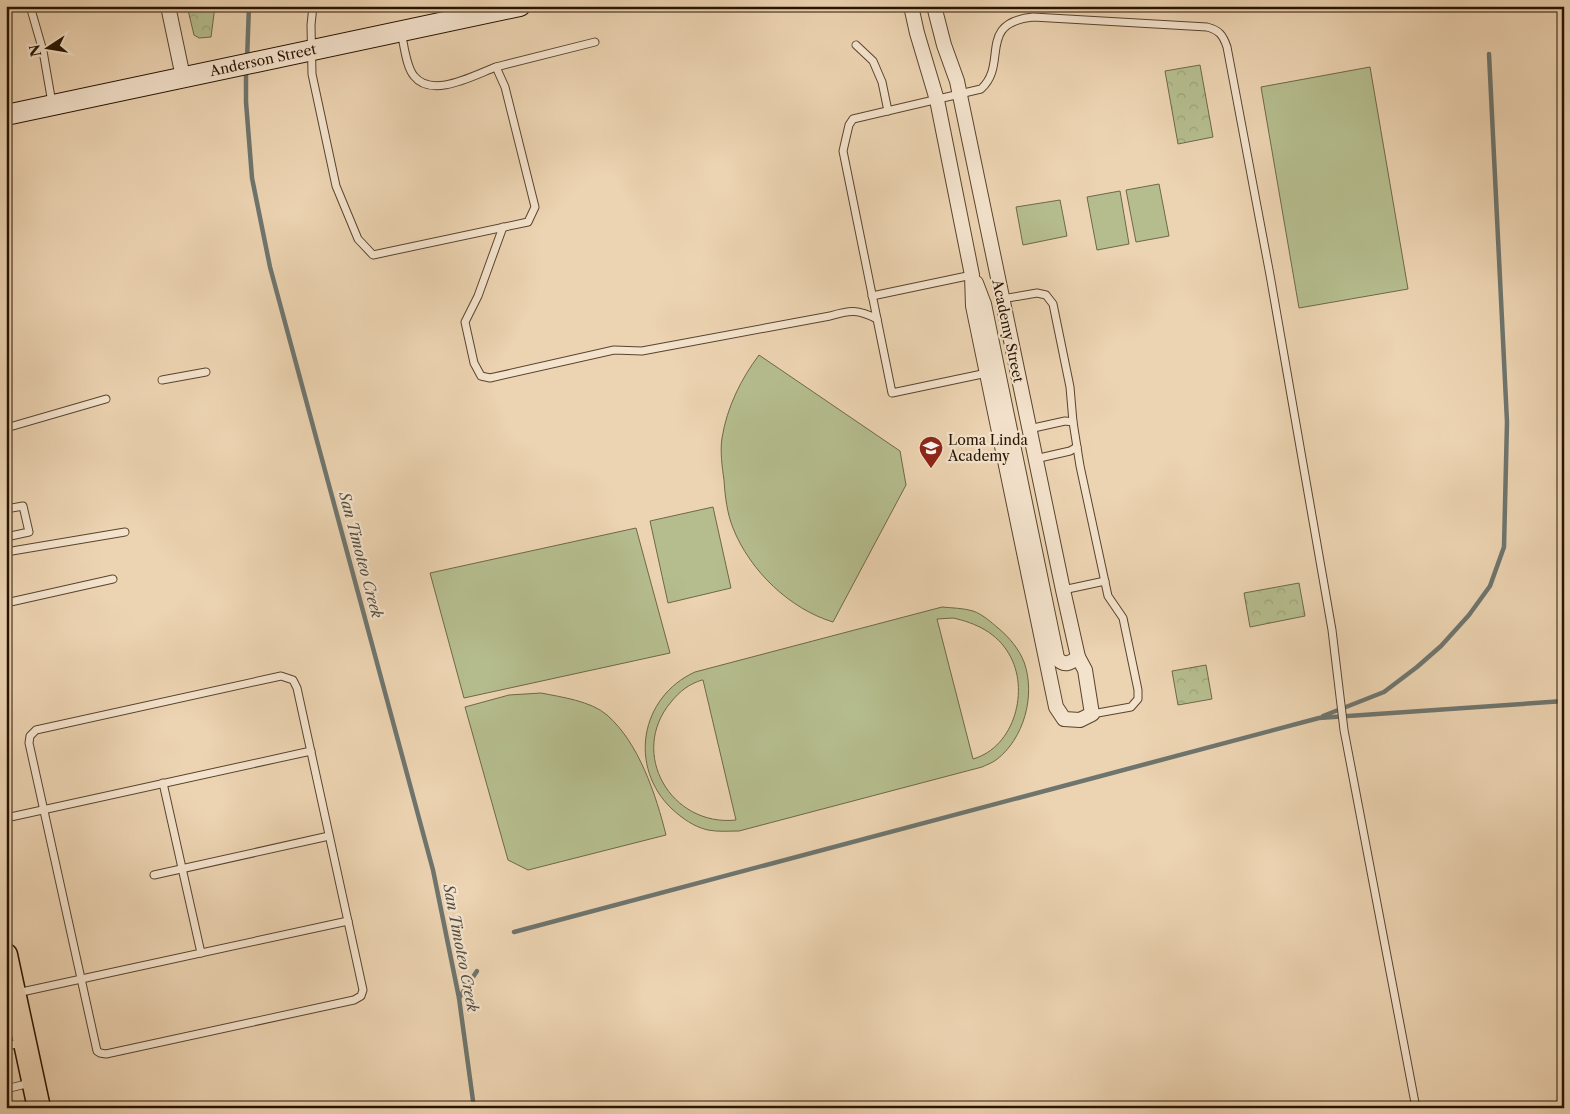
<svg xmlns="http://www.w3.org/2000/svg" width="1570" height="1114" viewBox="0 0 1570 1114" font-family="'Libre Caslon Text',serif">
<defs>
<pattern id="park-crowns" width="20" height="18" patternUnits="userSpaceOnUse" patternTransform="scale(1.25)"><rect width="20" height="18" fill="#b5bd8e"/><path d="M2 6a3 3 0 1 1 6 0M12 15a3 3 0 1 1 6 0" fill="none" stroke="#9ca279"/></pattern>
</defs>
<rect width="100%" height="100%" fill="#ecd3b1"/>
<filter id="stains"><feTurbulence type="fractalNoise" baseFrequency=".004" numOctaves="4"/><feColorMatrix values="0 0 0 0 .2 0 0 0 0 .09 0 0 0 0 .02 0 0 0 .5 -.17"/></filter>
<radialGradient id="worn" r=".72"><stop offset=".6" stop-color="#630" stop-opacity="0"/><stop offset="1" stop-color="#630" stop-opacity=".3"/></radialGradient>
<g fill="url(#park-crowns)" stroke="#6e6848">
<polygon points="187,6 215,6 211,37 199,38 194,35"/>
<polygon points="1200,65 1213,137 1178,144 1165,71"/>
<polygon points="1299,583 1305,616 1250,627 1244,593"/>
<polygon points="1206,665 1212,699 1178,705 1172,671"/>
</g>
<g fill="#b5bd8e" stroke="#6e6848" fill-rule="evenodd">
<polygon points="1370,67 1408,289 1299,308 1261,87"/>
<polygon points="1159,184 1169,236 1136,242 1126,190"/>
<polygon points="1120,191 1129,244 1097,250 1087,197"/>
<polygon points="1060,200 1067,236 1023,245 1016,207"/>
<path d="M 759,355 L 900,451 L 906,485 L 833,622 C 790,609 750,571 733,528 C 727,513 725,496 724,480 C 722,466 720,451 722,438 C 727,407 741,379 759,355 Z"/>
<polygon points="713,507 731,588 668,603 650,521"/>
<polygon points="636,528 670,653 464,698 430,573"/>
<path d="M 942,607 C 952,608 963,608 973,611 C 982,614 991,622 998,628 C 1009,637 1019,649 1024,662 C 1036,695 1024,739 996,760 C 992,763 986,765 982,767 L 739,831 C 728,831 718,832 708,830 C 694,827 682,818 672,809 C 628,767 640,697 695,672 ZM 953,618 C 976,623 997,633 1009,654 C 1030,689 1015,747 973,759 L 937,619 ZM 702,680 L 703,680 L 736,820 C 671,827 628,753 671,702 C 680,691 689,684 702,680 Z"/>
<path d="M 541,693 C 561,697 591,701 607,715 C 639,743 656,795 666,835 L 528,870 L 508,860 L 465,707 L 509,695 Z"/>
</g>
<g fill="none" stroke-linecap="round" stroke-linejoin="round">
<g stroke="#6e756e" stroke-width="4.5">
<polyline points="247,60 249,6"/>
<polyline points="246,70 246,102 252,178 270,267 433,870 459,998 474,1108"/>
<polyline points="1323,716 1384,692 1417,667 1441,646 1469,615 1490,586 1504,547 1507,422 1489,54"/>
<polyline points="514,932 1319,718 1564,701"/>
<polyline points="459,998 477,971"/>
</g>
<defs>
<g id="lane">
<polyline points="30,6 43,51 52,103"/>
<path d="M 313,6 L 311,25 L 312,74 L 336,186 L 358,239 L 373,255 L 528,222 L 535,207 L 505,87 L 496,67 C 474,75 432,99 414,76 C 406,67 404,44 401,32"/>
<polyline points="856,45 873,61 882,82 888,111"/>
<polyline points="496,67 595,42"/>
<path d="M 503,227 L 478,296 L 465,322 L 474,363 L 481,376 L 490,378 L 614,350 L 642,351 L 830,316 C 850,310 858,309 877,319"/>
<polyline points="872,296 972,275"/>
<polyline points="1002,299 1037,293 1046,295 1053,304 1070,387 1073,422 1080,466 1108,596 1123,618 1138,690 1138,699 1131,707 1092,714"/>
<path d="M 987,373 L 892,393 L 843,151 L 849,125 L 853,119 L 981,89 C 1009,64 976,23 1033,17 L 1207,27 C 1219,30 1223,35 1227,47 L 1270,275 L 1332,630 L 1344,730 L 1416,1108"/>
<polyline points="162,380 206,372"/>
<polyline points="6,428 106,399"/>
<polyline points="1029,429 1065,421 1073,422"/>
<polyline points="1035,459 1070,451 1077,447"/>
<polyline points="6,509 23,506 29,532 6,537"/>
<polyline points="6,552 125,532"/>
<polyline points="1063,590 1105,581"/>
<polyline points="6,603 113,579"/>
<polygon points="281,676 293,680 297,688 363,990 361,996 354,1000 106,1054 100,1053 97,1051 29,743 30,736 36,730"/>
<polyline points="163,783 201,953"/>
<polyline points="6,818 311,751"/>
<polyline points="154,875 329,836"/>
<polyline points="17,993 348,921"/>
<polyline points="6,1046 22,1043"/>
<polyline points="6,1089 30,1083"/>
</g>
<g id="street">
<polyline points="168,6 183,77"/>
<polyline points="911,6 917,33 937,100 972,275 973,306 1056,707 1064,719 1080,720 1092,714 1085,670 1078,657 1063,590 957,81 944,45 934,6"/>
<path d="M 976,283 L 984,304 L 1057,658 C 1064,667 1071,663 1078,657"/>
</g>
<polyline id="secondary" points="6,115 520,6"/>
<polyline id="primary" points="6,955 39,1108"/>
</defs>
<use href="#lane" stroke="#59442d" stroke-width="9"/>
<use href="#street" stroke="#59442d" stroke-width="16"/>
<use href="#secondary" stroke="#281401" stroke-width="22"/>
<use href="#primary" stroke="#281401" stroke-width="25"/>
<use href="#lane" stroke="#f3e2cc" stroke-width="7"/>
<use href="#street" stroke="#f3e2cc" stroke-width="14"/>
<use href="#secondary" stroke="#f3e2cc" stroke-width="20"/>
<use href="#primary" stroke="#ecd3b1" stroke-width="22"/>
</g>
<defs>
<symbol id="school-pin" viewBox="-11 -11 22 30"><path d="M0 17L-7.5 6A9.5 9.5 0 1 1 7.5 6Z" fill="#8f2418" stroke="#f3e2cc"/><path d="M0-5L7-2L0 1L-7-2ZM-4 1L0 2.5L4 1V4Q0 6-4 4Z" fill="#fff"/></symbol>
</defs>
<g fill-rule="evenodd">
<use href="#school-pin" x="917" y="434" width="28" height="38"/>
</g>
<g text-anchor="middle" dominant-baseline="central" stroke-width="4.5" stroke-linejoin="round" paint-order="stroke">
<g font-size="14" fill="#281401" stroke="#f3e2cc">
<text transform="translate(263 60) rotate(-12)">Anderson Street</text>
<text transform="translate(1008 331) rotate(78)">Academy Street</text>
</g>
<g font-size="14" fill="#281401" stroke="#f3e2cc" text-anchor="start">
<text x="948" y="440">Loma Linda<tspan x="948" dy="16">Academy</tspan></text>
</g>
<g font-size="15" font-style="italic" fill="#514d40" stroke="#f3e2cc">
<text transform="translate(361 555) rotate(75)">San Timoteo Creek</text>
<text transform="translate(461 948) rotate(79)">San Timoteo Creek</text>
</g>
</g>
<rect width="1570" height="1114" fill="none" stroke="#ecd3b1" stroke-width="25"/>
<rect x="8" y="8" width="1555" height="1099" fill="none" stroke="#281401" stroke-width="2.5"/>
<rect x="12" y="12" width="1545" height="1089" fill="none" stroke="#281401"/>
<g transform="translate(48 48) rotate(258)" stroke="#f3e2cc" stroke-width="4" paint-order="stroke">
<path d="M0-4L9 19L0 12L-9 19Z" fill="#281401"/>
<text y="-8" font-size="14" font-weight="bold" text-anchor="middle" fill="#281401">N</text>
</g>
<rect width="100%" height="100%" filter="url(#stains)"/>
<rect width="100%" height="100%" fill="url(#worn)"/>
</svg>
